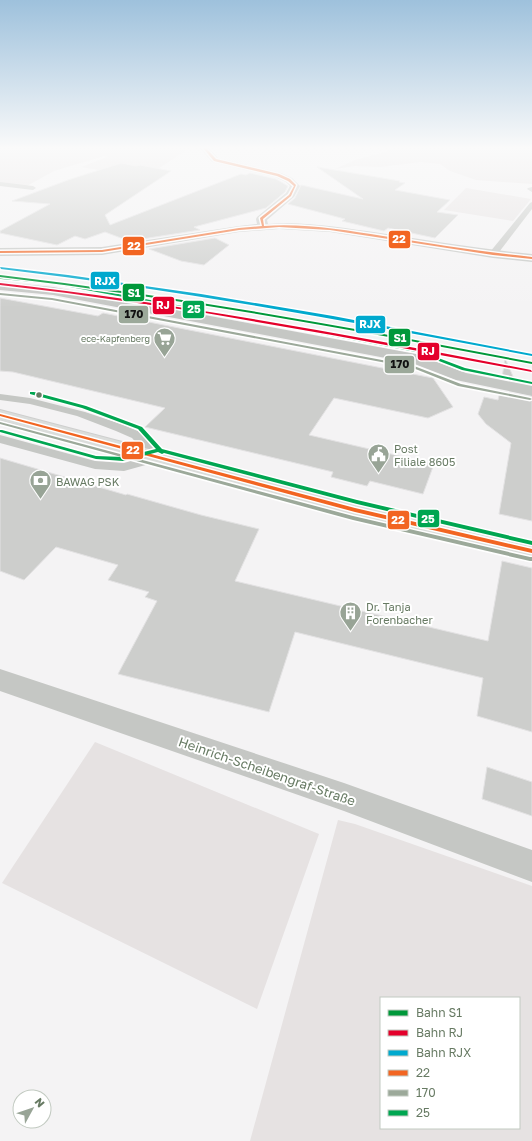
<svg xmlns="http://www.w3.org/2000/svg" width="532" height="1141" viewBox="0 0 532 1141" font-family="'Golos Text',sans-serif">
<rect width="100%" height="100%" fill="#f4f3f4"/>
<g fill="#e6e2e2" fill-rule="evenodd">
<polygon points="0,148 189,148 152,173 140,177 81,167 107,157 104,156 54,171 25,187 0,183"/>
<polygon points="400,148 532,148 532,184 476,180 450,171 440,164 421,162 380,167 355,166 335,169 355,160"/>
<polygon points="466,188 531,199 513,221 444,210"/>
<polygon points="95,742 319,834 257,1009 2,883"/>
<path d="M 338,820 L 355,824 L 532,886 L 532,1141 L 250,1141 ZM 381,998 L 519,998 L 519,1128 L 381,1128 Z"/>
</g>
<g fill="#cdcecc" stroke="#e3e2e3">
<polygon points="121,163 136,166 140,165 171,171 105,215 110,225 241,174 246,175 250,173 276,179 288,186 285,192 266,208 194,227 200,230 129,241 105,232 85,239 75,236 57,245 0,233 0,231 50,204 12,201 68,180"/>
<polygon points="317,167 400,181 399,182 405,183 395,190 450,200 437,212 458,215 435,238 388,228 384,231 342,221 345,219 288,204 295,198 301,185 363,199"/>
<polygon points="215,238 229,245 204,265 181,261 149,249"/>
<polygon points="0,298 98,316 103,313 433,378 453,407 428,418 334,398 309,435 434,464 423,494 370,481 367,486 331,477 333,472 145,427 165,408 13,372 0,371"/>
<polygon points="505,358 515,381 502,378"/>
<polygon points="500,391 532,397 532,521 499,514 511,443 486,424 478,414 484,397 498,400"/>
<polygon points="0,458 126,495 127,494 201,515 259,529 235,581 488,641 502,561 532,568 532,732 477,716 483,678 295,632 269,712 118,674 157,601 145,597 149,592 108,580 118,565 56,547 24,580 0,571"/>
<polygon points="487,767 532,782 532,816 482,799"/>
</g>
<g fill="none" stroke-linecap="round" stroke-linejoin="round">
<defs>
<polygon id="primary" points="0,410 355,503 532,544 532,558 355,517 0,420"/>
</defs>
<use href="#primary" stroke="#cecfce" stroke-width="2"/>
<g fill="#c5c7c4" fill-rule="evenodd">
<polygon points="0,182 33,186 36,188 33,190 0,186"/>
<polygon points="532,187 532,192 527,189 528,188"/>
<polygon points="532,202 532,209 496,256 490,256 490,252 530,203"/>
<polygon points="0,394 30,398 85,412 124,425 140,432 162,458 160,461 124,471 95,469 0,443 0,435 95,461 124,463 148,456 132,438 116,431 77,416 30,404 0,400"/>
</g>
<g fill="#c5c7c4" fill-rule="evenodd">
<path d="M 200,148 L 209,148 L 218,158 L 281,173 L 292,178 L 300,186 L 294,197 L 267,220 L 268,224 C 305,221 343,228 380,233 C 431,241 481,249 532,254 L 532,262 L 493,258 L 330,232 L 279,229 L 239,232 L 102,255 L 0,256 L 0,248 L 102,247 L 239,226 L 257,224 L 256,219 L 257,217 L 286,193 L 290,186 L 286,182 L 275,177 L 212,162 Z"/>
<polygon points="0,282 53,287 416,354 466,373 532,386 532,396 456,380 412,363 53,295 0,290"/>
<polygon points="0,669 344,783 532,850 532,882 344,811 0,691"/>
</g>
<use href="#primary" fill="#dbdddb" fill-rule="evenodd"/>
<defs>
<g id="bus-1">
<path d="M 203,148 L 206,148 L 216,159 L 279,174 L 290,179 L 296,185 L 291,196 L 263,219 L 264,226 C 304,223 344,230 383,236 C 433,244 482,252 532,257 L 532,259 L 493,255 L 330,230 L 279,227 L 239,230 L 102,252 L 0,253 L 0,251 L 102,250 L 239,228 L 262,226 L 260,218 L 289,195 L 294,186 L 288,181 L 277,176 L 214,161 Z"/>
<polygon points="0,414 355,508 532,549 532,553 355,512 0,416"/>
</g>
<g id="bus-2">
<polygon points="0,293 52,298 414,366 461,384 530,398 532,399 530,400 458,386 413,368 52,300 0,295"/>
<polygon points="0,422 353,516 530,557 532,557 532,561 530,561 353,520 0,424"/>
</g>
<g id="bus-3">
<polygon points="0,277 54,282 417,350 465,368 532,382 532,384 462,370 416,352 54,284 1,279 0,279"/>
<polygon points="30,392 34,392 86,406 142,427 162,449 357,500 532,541 532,545 357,504 164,453 162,454 158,452 123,461 96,459 0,432 0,430 2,430 96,456 123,457 156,449 138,429 82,408 30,394"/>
</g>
</defs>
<use href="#bus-1" stroke="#fff" stroke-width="3"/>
<use href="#bus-2" stroke="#fff" stroke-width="3"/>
<use href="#bus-3" stroke="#fff" stroke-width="3"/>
<use href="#bus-1" fill="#f26522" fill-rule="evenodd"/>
<use href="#bus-2" fill="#9ca99a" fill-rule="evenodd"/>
<use href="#bus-3" fill="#00a651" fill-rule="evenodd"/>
<defs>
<path id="rail-1" d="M 0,275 C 179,296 355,328 532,362 L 532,364 C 355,330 179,298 0,277 Z"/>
<path id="rail-2" d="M 0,283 C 178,303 355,336 531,370 L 532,372 L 332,335 L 200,312 L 67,293 L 0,285 Z"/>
<path id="rail-3" d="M 0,267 L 68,275 L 201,294 L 333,316 L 532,354 L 532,356 C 356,322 179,290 1,269 Z"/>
</defs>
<use href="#rail-1" stroke="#fff" stroke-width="3"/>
<use href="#rail-2" stroke="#fff" stroke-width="3"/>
<use href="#rail-3" stroke="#fff" stroke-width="3"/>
<use href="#rail-1" fill="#00983a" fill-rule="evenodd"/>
<use href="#rail-2" fill="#e4002b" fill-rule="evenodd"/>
<use href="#rail-3" fill="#00a9ce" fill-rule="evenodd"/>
</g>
<linearGradient id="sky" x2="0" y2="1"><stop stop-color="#9ec1dc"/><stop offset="0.48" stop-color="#fafafa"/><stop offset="1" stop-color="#fafafa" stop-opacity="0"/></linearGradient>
<rect width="532" height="308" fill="url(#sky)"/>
<defs>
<symbol id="supermarket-pin" viewBox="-11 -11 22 30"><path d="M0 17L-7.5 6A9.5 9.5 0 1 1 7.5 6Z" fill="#98a496" stroke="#fff"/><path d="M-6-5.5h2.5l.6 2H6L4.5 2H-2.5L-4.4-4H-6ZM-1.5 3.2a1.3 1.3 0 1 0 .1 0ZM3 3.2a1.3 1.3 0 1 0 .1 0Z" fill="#fff"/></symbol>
<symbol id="civic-pin" viewBox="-11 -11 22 30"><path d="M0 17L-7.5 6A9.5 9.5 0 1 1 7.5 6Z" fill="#98a496" stroke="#fff"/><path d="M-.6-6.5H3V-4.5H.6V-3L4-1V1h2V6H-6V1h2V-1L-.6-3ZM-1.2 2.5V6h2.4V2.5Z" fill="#fff"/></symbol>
<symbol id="bank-pin" viewBox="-11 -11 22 30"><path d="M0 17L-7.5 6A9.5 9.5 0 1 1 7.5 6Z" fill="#98a496" stroke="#fff"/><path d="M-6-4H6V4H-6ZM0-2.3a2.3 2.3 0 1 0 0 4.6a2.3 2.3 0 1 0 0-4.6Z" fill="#fff"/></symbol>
<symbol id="building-pin" viewBox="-11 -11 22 30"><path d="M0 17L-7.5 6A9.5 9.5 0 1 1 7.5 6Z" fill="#98a496" stroke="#fff"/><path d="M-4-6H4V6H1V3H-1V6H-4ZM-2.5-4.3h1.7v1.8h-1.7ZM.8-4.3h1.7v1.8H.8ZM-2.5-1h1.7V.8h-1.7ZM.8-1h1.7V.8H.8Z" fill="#fff"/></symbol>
</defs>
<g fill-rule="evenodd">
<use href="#supermarket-pin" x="152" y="326" width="25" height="34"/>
<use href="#civic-pin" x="366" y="442" width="25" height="34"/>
<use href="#bank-pin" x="28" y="468" width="25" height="34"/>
<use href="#building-pin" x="338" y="600" width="25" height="34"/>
</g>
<circle fill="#677a63" stroke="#fff" stroke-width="1.5" cx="39" cy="395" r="3.5"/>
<g text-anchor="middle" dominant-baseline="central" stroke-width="4" stroke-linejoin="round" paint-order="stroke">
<g font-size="9" fill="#677a63" stroke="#fff" text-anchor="end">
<text x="150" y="338">ece-Kapfenberg</text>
</g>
<g font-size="11" fill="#677a63" stroke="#fff" text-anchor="start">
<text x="394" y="448">Post<tspan x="394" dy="13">Filiale 8605</tspan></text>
<text x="56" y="481">BAWAG PSK</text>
<text x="366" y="606">Dr. Tanja<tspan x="366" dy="13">Forenbacher</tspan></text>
</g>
<g font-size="13" fill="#677a63" stroke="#fff">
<text transform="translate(267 771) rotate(19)">Heinrich-Scheibengraf-Straße</text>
</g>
</g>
<g stroke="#fff" stroke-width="1.5">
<rect x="388" y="230" width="23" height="19" rx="4" fill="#f26522"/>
<rect x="122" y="236" width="23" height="20" rx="4" fill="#f26522"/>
<rect x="90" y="271" width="30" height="19" rx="4" fill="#00a9ce"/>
<rect x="122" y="283" width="23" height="19" rx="4" fill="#00983a"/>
<rect x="152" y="296" width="23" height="19" rx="4" fill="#e4002b"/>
<rect x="182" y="300" width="23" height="19" rx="4" fill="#00a651"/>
<rect x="118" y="305" width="31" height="19" rx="4" fill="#9ca99a"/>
<rect x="355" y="315" width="31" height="19" rx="4" fill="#00a9ce"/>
<rect x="388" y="328" width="23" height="19" rx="4" fill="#00983a"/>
<rect x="417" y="342" width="23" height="19" rx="4" fill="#e4002b"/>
<rect x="384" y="355" width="31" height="19" rx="4" fill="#9ca99a"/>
<rect x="121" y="441" width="23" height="19" rx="4" fill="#f26522"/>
<rect x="417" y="509" width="23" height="19" rx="4" fill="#00a651"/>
<rect x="387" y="510" width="23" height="20" rx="4" fill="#f26522"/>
</g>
<g font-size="11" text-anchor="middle" font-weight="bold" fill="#fff">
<text x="399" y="243">22</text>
<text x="134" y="250">22</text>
<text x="105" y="285">RJX</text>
<text x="134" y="297">S1</text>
<text x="163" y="309">RJ</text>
<text x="194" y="313">25</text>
<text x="370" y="328">RJX</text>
<text x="400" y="342">S1</text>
<text x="428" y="355">RJ</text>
<text x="133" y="454">22</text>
<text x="428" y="523">25</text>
<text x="398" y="524">22</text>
</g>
<g font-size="11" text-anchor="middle" font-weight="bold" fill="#111">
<text x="134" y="318">170</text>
<text x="400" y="368">170</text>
</g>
<rect x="380" y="997" width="140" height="132" fill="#ffffff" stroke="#c2cac1"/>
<rect x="388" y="1010" width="20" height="6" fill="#00983a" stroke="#c2cac1"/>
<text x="416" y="1017" font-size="12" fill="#677a63">Bahn S1</text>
<rect x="388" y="1030" width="20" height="6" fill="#e4002b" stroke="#c2cac1"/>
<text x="416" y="1037" font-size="12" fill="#677a63">Bahn RJ</text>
<rect x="388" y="1050" width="20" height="6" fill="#00a9ce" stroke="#c2cac1"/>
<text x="416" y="1057" font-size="12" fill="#677a63">Bahn RJX</text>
<rect x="388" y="1070" width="20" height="6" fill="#f26522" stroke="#c2cac1"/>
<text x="416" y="1077" font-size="12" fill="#677a63">22</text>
<rect x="388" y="1090" width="20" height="6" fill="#9ca99a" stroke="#c2cac1"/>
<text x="416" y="1097" font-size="12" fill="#677a63">170</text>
<rect x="388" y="1110" width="20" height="6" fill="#00a651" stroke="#c2cac1"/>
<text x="416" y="1117" font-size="12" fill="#677a63">25</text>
<g transform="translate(32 1109) rotate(50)"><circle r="19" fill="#ffffff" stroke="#c2cac1"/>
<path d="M0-3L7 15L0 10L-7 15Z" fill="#98a496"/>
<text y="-6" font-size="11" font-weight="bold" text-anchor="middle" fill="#677a63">N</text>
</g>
</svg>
